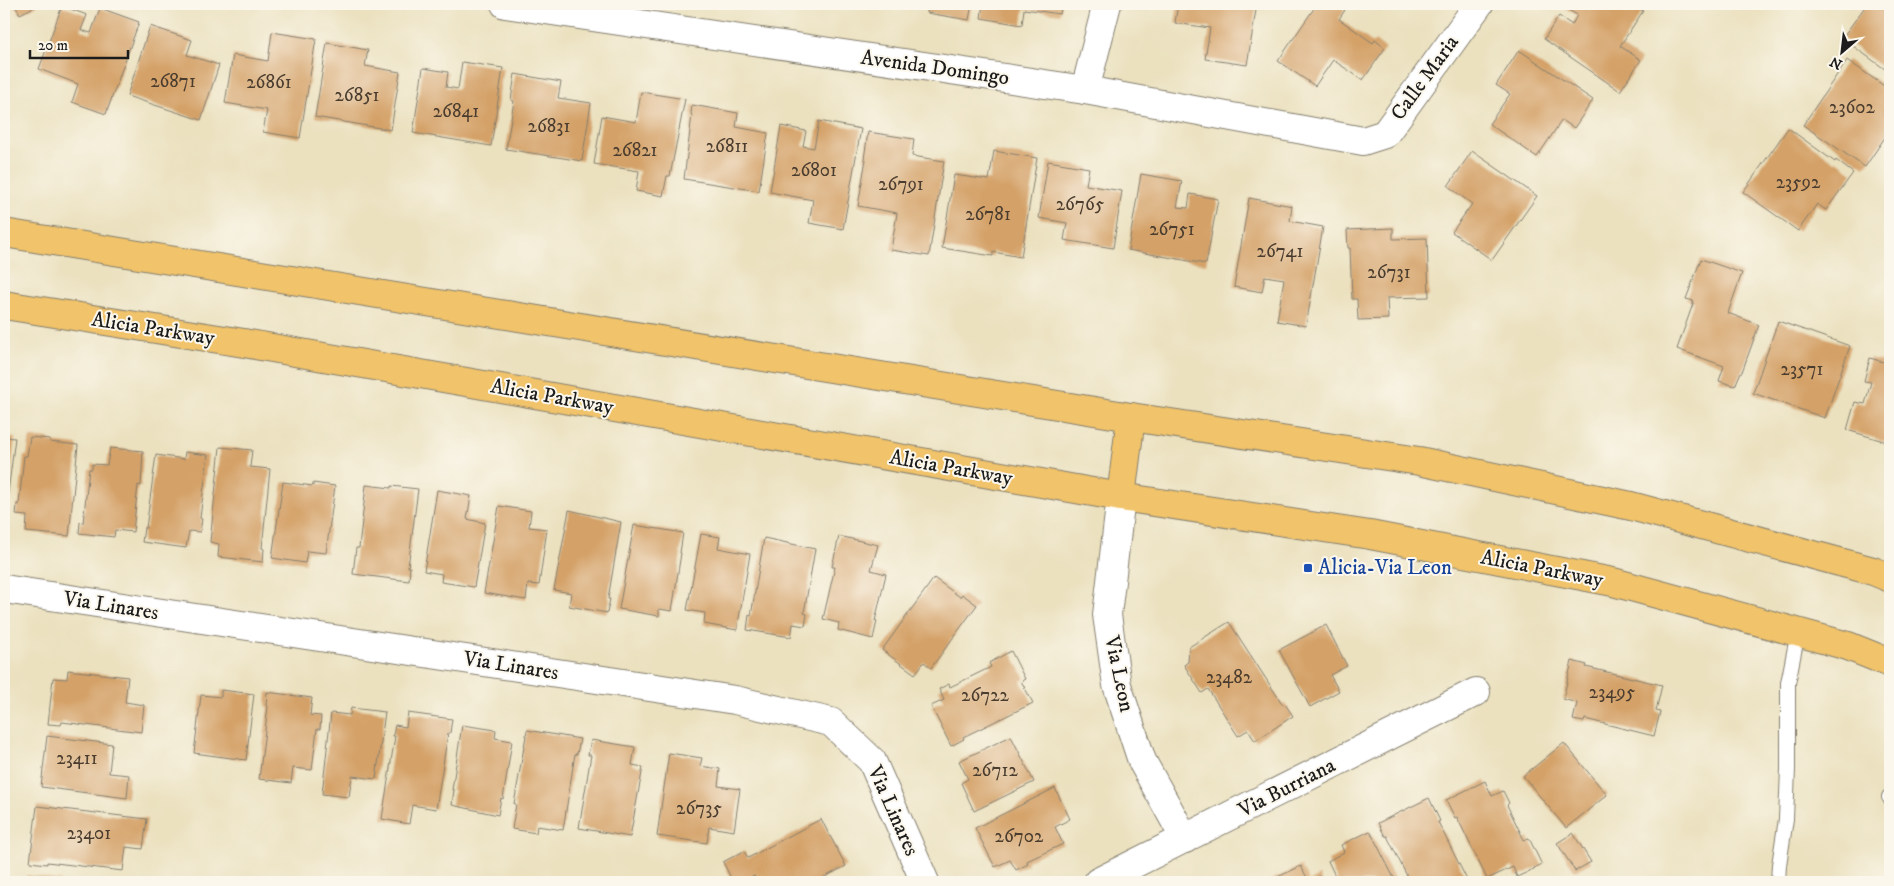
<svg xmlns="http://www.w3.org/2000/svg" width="1894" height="886" viewBox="0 0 1894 886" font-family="'IM FELL DW Pica',serif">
<rect width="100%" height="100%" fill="#fbf7ec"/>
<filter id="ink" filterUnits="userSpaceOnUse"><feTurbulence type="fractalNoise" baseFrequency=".02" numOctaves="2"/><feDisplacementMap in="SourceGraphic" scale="10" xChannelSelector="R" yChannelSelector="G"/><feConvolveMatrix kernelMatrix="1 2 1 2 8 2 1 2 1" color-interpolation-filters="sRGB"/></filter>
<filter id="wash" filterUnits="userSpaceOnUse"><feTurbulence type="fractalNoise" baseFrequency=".0096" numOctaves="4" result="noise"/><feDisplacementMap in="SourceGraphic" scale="20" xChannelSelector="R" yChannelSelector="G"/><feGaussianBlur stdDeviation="1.12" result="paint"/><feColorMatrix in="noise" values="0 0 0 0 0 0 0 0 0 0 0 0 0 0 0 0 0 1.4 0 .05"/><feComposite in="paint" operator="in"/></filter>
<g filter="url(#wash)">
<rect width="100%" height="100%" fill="#ebe1bf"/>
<g id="blocks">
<g fill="#d4a167">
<polygon points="14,4 40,4 20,14"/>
<polygon points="928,4 972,4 969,20 927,13"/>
<polygon points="983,4 1062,4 1060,14 1024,9 1022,25 981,18"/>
<polygon points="1178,4 1257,4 1247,65 1205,59 1210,28 1175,23"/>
<polygon points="1317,4 1336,4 1345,10 1339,19 1373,43 1375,40 1385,48 1363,80 1333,60 1315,86 1278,61"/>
<polygon points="1558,4 1633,4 1643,11 1620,46 1641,60 1620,91 1544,39 1559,16 1572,25 1577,15"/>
<polygon points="1867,4 1890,4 1889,72 1842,38"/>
<polygon points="62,6 87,15 81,30 91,33 100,8 139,22 106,114 72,102 78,84 39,69"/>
<polygon points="150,26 192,40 187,55 219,65 201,120 127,96"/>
<polygon points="272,32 316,39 300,138 263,132 267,110 225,103 233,55 268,61"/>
<polygon points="327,43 368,50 365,66 400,72 391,130 315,117"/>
<polygon points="1519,50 1593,100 1574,128 1562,120 1537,157 1489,124 1510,94 1496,85"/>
<polygon points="1847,60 1890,90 1890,130 1865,167 1803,125"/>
<polygon points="462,62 503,68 491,146 413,133 423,68 448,72 446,87 458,89"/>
<polygon points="515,74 561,82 558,98 591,103 582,161 506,149 514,101 511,100"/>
<polygon points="641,92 685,99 670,176 667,176 663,196 636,191 639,171 594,164 602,116 636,122"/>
<polygon points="692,105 738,113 736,127 768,133 759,191 684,179 692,115 691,114"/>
<polygon points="819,121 861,129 843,229 809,223 813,200 770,192 781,126 806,131 803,146 814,148"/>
<polygon points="1788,128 1835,162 1836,160 1853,173 1826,210 1817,204 1798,231 1743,192"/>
<polygon points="868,132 914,139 912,156 944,161 929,256 891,250 897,213 858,206 866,159 864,159"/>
<polygon points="994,151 1037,158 1021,257 993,252 993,256 942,248 954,175 989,180"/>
<polygon points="1472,151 1537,196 1492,260 1452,232 1472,204 1448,186"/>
<polygon points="1048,161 1089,168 1086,185 1122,191 1113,248 1064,240 1067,223 1039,218"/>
<polygon points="1141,174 1182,181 1177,207 1188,208 1190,194 1218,199 1206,264 1128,250"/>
<polygon points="1249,198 1292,206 1290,221 1323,227 1306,326 1277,321 1284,279 1265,276 1262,292 1234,287"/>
<polygon points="1393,228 1393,239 1427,238 1429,297 1387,298 1388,319 1358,320 1357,299 1352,299 1350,248 1348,248 1347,230"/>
<polygon points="1701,259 1742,273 1728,313 1759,325 1742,372 1741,372 1735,386 1719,381 1724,366 1677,349 1694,301 1686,299"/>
<polygon points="1778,321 1850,346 1825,418 1753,393"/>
<polygon points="1870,358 1890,364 1890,443 1847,430 1855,402 1865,404 1871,382 1864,381"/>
<polygon points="4,437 15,438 5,516 4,516"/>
<polygon points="30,437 50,439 50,442 78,445 69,536 26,532 27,516 16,515 17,504 19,504 24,456 27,456"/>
<polygon points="220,447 252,450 250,467 270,469 262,548 264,549 263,562 218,557 219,544 210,542"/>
<polygon points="110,448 143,451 141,486 138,485 133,532 115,530 114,537 79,533 80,522 83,523 89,469 92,469 92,464 107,465"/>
<polygon points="185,452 208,455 200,518 202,519 200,532 189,531 186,548 142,542 144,528 146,528 156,455 184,459"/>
<polygon points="283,482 313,486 313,483 335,486 326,553 307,551 305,563 272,558"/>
<polygon points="366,485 391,488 391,486 418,489 408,567 410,567 409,581 353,574 356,548 359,548"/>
<polygon points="437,490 471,496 467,519 485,523 474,587 441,582 442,574 424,571"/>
<polygon points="499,506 531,511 529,527 547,529 539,585 528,584 526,600 484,593"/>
<polygon points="569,510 621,522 608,599 610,599 607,613 569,606 571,593 554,590"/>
<polygon points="634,525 683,533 680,553 681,553 672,611 659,609 659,616 619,609"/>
<polygon points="701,534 720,537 718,548 750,554 737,630 704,624 705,613 687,610"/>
<polygon points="839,536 878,545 871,570 886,574 875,621 877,621 873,639 838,630 839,623 823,619 835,567 832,567"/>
<polygon points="764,538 815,549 804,613 807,614 805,626 793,624 791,637 747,630 749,615 751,616"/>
<polygon points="934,578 960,597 962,594 977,605 931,668 924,662 915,674 882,650"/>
<polygon points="1229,622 1283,705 1285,704 1293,716 1255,741 1248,730 1238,736 1208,689 1202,693 1184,665 1188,662 1189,647"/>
<polygon points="1326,625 1347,666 1330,675 1339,691 1310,707 1279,650"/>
<polygon points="1011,651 1025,679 1021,681 1033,703 963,737 964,739 951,746 931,706 944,700 939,689 949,684 950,687 991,667 989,663"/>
<polygon points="1572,661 1587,665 1586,667 1662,685 1656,711 1660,712 1654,736 1585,719 1584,722 1573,720 1577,703 1563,699"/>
<polygon points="68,670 128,677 125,702 144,705 141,732 62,722 61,725 48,724 53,678 67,679"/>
<polygon points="221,690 254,694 246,760 194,753 201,695 221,697"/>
<polygon points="267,692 312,698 310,715 321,716 320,729 317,729 312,770 293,768 291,783 259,779 268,706 266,706"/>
<polygon points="351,708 385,712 376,779 352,776 349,797 322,794 331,713 350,715"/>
<polygon points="408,713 452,719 450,733 448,733 436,809 412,805 409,824 382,819 395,736 393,736 395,725 406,727"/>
<polygon points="462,725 496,730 495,738 512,741 503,799 501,798 498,815 452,805 454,790 452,790"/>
<polygon points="527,730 580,739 577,754 575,754 563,830 537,826 536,833 512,829 516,804 514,804"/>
<polygon points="47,736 112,744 109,773 129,775 127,798 41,787"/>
<polygon points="1011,736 1034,782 974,811 961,783 968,779 959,761"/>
<polygon points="591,740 635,747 632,765 643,767 630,837 579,828 591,755 588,755"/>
<polygon points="1564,743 1607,795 1566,828 1523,776"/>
<polygon points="669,753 702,758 700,766 720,769 718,786 740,789 734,831 709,827 707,843 657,836"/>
<polygon points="1485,781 1492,796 1503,791 1509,803 1507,805 1524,840 1529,838 1542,865 1517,877 1513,867 1487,879 1457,817 1455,818 1446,800"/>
<polygon points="1055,788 1070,819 1055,827 1063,844 1027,861 1028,864 1016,870 1010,860 995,867 975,828"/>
<polygon points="1429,798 1440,821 1438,822 1468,882 1410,882 1387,836 1385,836 1378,823"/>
<polygon points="37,806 147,819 143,849 126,847 123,871 47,862 47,864 30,862"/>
<polygon points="821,819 846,866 815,882 779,882 778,880 774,882 757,882 754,876 741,882 733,882 723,862 744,851 748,858"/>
<polygon points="1370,831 1396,882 1338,882 1328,861 1344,852 1341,845"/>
<polygon points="1573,833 1591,862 1575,871 1557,843"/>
<polygon points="1301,866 1309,882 1319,876 1322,882 1267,882"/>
<polygon points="27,875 61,881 61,882 25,882"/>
</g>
</g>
</g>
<g filter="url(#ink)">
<use href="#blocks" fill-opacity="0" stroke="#847e6e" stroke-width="1"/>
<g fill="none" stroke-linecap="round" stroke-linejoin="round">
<defs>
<g id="service">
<polyline points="1889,797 1890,798"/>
<polyline points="1778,882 1779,865 1786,819 1788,769 1788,683 1798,632"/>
</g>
<g id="minor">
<polyline points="505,4 1085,90 1363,141 1385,134 1479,4"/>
<polyline points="1085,90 1107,4"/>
<polyline points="1121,497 1107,615 1117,685 1142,761 1185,839"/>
<polyline points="4,589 735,700 831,722 872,761 925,882"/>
<polyline points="1098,882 1476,692"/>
</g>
<g id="primary">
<polyline points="4,233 1131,417 1419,461 1631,506 1873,571 1890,578"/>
<polyline points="4,305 244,343 1121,497 1370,535 1613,582 1848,646 1890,663"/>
<polyline points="1121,497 1131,417"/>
</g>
</defs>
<use href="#service" stroke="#847e6e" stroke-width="16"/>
<use href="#minor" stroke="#847e6e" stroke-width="30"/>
<use href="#primary" stroke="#847e6e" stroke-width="30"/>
<use href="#service" stroke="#fff" stroke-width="14"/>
<use href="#minor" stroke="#fff" stroke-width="28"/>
<use href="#primary" stroke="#f1c36a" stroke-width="28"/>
</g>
</g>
<rect fill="#1a4fb4" stroke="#fbf7ec" stroke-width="2" x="1303" y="563" width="10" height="10" rx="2.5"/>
<g text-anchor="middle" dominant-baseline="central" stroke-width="4" stroke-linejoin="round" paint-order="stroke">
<g font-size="19" fill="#4a3d2f">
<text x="173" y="81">26871</text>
<text x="269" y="82">26861</text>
<text x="357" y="95">26851</text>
<text x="1852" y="107">23602</text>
<text x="456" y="111">26841</text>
<text x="549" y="126">26831</text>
<text x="727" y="146">26811</text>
<text x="635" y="150">26821</text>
<text x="814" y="170">26801</text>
<text x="1798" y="182">23592</text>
<text x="901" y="184">26791</text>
<text x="1080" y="204">26765</text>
<text x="988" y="214">26781</text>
<text x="1172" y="229">26751</text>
<text x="1280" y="251">26741</text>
<text x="1389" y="272">26731</text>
<text x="1802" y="369">23571</text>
<text x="1229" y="677">23482</text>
<text x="1612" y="692">23495</text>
<text x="985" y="695">26722</text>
<text x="77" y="758">23411</text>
<text x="995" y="770">26712</text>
<text x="699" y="808">26735</text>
<text x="89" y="833">23401</text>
<text x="1019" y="836">26702</text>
</g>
<g font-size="21" fill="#1c1c1c" stroke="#fbf7ec">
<text transform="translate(935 68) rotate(8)">Avenida Domingo</text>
<text transform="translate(1425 78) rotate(-54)">Calle Maria</text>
<text transform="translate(153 329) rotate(9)">Alicia Parkway</text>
<text transform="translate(552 397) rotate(10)">Alicia Parkway</text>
<text transform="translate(951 468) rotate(10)">Alicia Parkway</text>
<text transform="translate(1542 569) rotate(11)">Alicia Parkway</text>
<text transform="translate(111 606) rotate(9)">Via Linares</text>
<text transform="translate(511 666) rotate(9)">Via Linares</text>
<text transform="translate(1119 674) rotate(78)">Via Leon</text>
<text transform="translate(1287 788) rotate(-27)">Via Burriana</text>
<text transform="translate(893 811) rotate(66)">Via Linares</text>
</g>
<g font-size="21" fill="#164399" stroke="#fbf7ec" text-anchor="start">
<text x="1318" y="568">Alicia-Via Leon</text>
</g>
</g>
<rect width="1894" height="886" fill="none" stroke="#fbf7ec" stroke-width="20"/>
<g transform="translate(1842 52) rotate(208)" stroke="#fbf7ec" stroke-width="4" paint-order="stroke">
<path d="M0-4L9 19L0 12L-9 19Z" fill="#1c1c1c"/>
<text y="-8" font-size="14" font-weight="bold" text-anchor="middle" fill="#1c1c1c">N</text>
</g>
<path d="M30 50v8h98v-8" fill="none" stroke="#1c1c1c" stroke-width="2.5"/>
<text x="38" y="50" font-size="15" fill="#1c1c1c" stroke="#fbf7ec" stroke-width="4" paint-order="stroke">20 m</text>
</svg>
